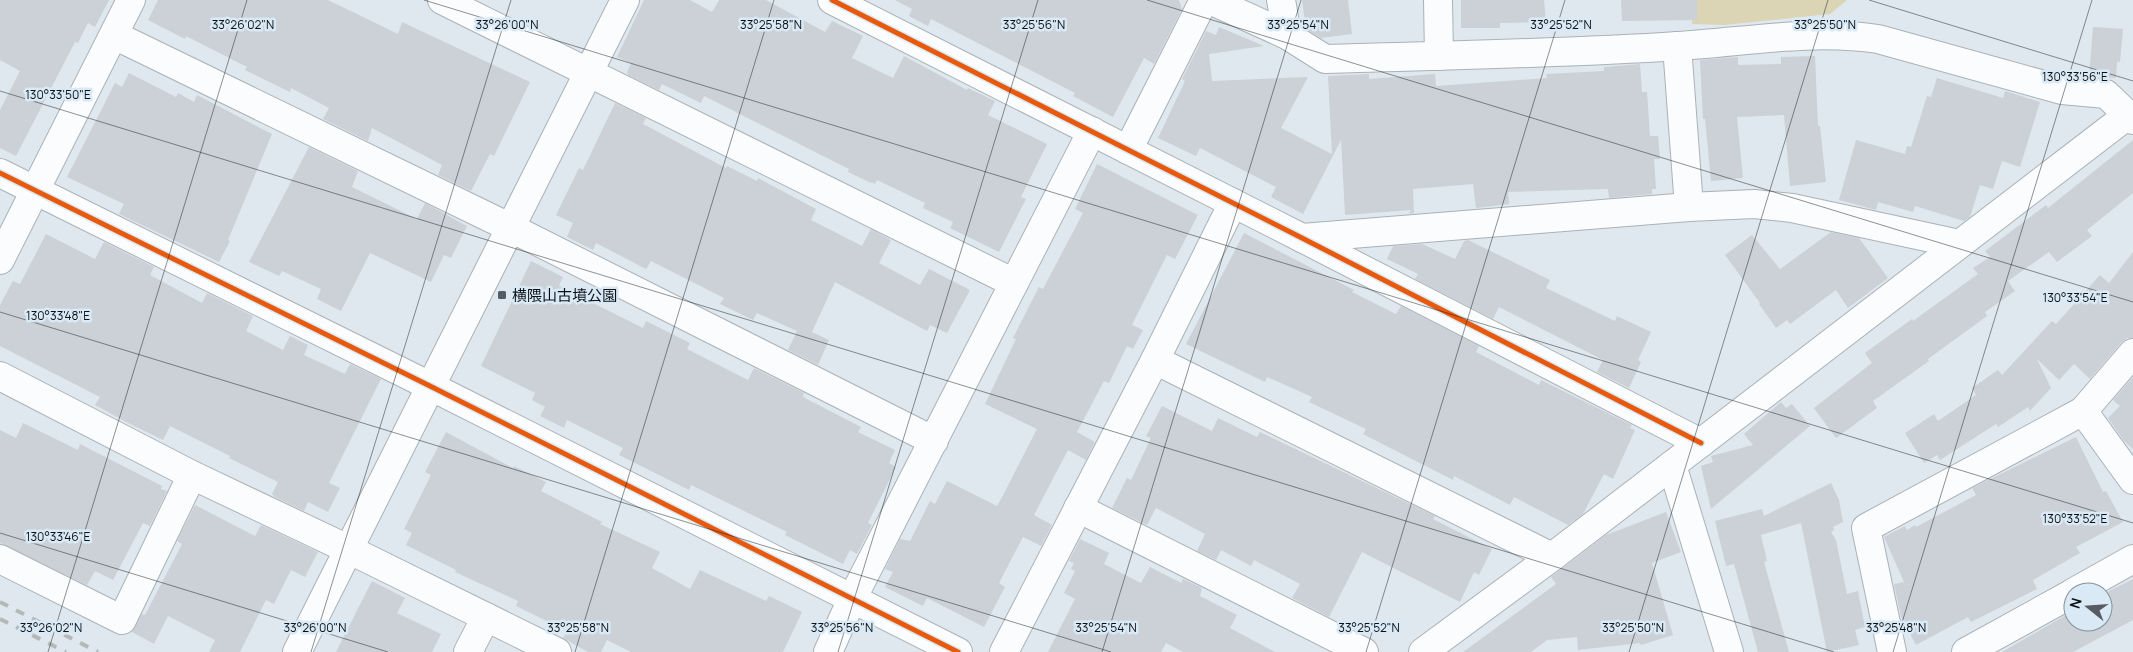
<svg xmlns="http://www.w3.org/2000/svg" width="2133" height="652" viewBox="0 0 2133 652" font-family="Manrope,'Noto Sans JP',sans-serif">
<rect width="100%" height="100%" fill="#dfe8ef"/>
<polygon fill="#dbd4b5" points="1692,0 1847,0 1830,14 1724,25 1692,24"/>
<g fill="#cbd1d7">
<polygon points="0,0 109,0 95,27 88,23 78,43 75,42 16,156 0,148 0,110 20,71 0,60"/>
<polygon points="158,0 328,0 398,34 402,22 530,82 494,156 490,154 471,191 438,175 442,165 372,128 368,141 323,119 329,108 291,88 290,92 245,70 247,67 186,36 185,39 148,20"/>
<polygon points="644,0 690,0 712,12 719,0 766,0 825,32 832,21 863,36 852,58 893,78 904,56 967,90 968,88 995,101 988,115 1047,144 1021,197 1026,199 999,252 950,228 953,222 923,208 925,203 877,180 875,184 871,182 871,183 848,172 849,169 704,96 701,103 662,84 659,90 628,75 627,72 631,63 617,57"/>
<polygon points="895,0 1179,0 1182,9 1154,64 1144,58 1113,117 1073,96 1075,93 931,19 928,26 909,16 912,9"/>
<polygon points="1302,0 1348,0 1352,34 1321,38 1306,29"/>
<polygon points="1461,0 1544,0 1546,22 1500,23 1500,28 1461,28"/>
<polygon points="1621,0 1697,0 1697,20 1622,21"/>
<polygon points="1219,27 1264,46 1209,54 1212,81 1308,77 1281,128 1332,154 1328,76 1369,74 1369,79 1435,74 1436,86 1547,78 1546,74 1604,71 1604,67 1640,64 1642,92 1647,92 1650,136 1658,136 1660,159 1654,159 1656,189 1652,189 1652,194 1609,198 1608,189 1508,192 1509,204 1476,208 1473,184 1413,189 1414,213 1409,214 1411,210 1345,215 1341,140 1303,214 1271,197 1276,187 1200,148 1196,156 1158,138 1185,81 1182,79 1206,31 1216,35"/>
<polygon points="2093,27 2123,29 2120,62 2117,62 2116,78 2089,77"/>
<polygon points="1815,56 1818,126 1820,126 1826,182 1790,186 1784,115 1737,117 1743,178 1711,181 1705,119 1703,119 1700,60 1738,57 1738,65 1781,64 1781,57"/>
<polygon points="129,73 176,97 178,93 194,102 197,95 272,134 228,240 230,241 219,262 119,214 124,204 67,177 115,83 122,87"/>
<polygon points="1937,78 2003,98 2005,91 2040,102 2020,167 2002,161 1993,189 1980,185 1970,217 1964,221 1915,206 1913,212 1878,202 1876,210 1839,200 1856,140 1905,154 1907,146 1911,147 1927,96 1931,97"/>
<polygon points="615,103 646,118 643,124 726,168 727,166 757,181 758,178 816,209 811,220 862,246 871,229 891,240 879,263 920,285 929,269 970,290 947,333 930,325 927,331 835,282 812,332 829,340 818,365 788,350 797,331 757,313 753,320 720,304 724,298 651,261 646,269 596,243 593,250 567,237 573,223 556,215 579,168 583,170"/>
<polygon points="2133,140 2133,193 2087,230 2092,236 2057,262 2049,252 2008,281 2015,291 1985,312 1987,316 1928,359 1929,361 1873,401 1877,408 1836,438 1814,408 1872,363 1865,353 1912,319 1913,321 1978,274 1973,268 1990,257 1985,251 2046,205 2048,208"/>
<polygon points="309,147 358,171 352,187 417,219 425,203 467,226 451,258 444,255 431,282 370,253 341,311 317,299 321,289 282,271 279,276 249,262"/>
<polygon points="1097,164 1198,215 1175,259 1167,255 1132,325 1143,330 1133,349 1127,346 1109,383 1104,381 1077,432 1095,442 1086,460 1068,450 1034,515 1052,525 1041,546 1023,537 999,583 1005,587 984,627 927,598 923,606 885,587 893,572 885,569 900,539 910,541 930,501 935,504 947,481 997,506 1001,499 1037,429 985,404 1016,339 1013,338 1039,287 1043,289 1083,213 1075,209"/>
<polygon points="1831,232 1859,238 1888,278 1848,308 1836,290 1790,324 1787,320 1776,328 1759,304 1760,303 1725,255 1752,235 1780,269"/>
<polygon points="1244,233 1354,290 1352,292 1396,314 1401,306 1479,346 1476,352 1539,385 1541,380 1632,425 1630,428 1635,430 1613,479 1604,474 1583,514 1568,525 1514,497 1510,505 1454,476 1453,480 1363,434 1366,429 1309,402 1312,397 1267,377 1265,382 1186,344"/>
<polygon points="46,234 95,259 104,242 154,267 150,275 202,303 207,293 253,316 246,331 283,350 290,336 308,345 304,355 345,374 350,364 381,379 329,483 340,488 328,512 308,502 304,511 275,497 272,494 278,482 229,458 230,456 170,426 163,440 126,422 95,405 100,397 0,346 0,305 13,281 20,284"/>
<polygon points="1468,240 1550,280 1546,288 1615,321 1617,316 1651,332 1638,360 1641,362 1629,388 1597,372 1603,360 1499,307 1493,319 1415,279 1418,274 1387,259 1393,246 1422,244 1455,259 1464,241"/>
<polygon points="2133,252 2133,338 2127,338 2121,343 2090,379 2074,364 2059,380 2037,359 2051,388 2030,411 2028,407 1998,427 1996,424 1940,460 1937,455 1924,463 1905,433 1934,414 1938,421 1976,395 1972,388 1998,370 2002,375 2052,321 2056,324 2100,275 2109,283"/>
<polygon points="531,261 563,277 559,286 643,328 646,321 690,343 687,349 748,380 754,368 804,393 803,397 861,427 858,432 895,450 889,463 896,467 868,523 872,525 857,554 850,550 843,564 785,535 787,532 691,485 689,490 619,455 623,448 567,420 564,428 540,416 545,407 532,400 535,393 481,366"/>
<polygon points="2133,377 2133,449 2124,441 2108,418 2120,406 2113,400"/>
<polygon points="1781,402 1786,408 1792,404 1810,426 1711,509 1701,466 1713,462 1711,456 1753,445 1744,434"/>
<polygon points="1162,406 1212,431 1218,418 1257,437 1260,432 1435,516 1433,519 1492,549 1479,575 1474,572 1460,602 1362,552 1329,617 1292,598 1300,584 1254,560 1251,566 1221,550 1216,560 1197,551 1205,534 1156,508 1147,525 1112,508 1127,478 1131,480 1151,438 1146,436"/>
<polygon points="23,423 78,450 80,444 162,486 161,489 167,491 150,526 143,523 113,580 95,571 87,585 0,543 0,430 16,438"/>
<polygon points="446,432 513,468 514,466 546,482 541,491 602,522 600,524 660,552 652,568 690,589 700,570 766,601 769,596 802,612 783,652 631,652 607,640 601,652 588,652 563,638 567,631 516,606 518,601 455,572 456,570 406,545 412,533 404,529 431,475 425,472"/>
<polygon points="2076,437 2103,492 2106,491 2123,522 2076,547 2080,553 2033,580 2037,589 1971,622 1968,617 1916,645 1901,617 1894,584 1904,582 1884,537 1905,526 1907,530 1915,525 1916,527 1976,495 1972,488"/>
<polygon points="1831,483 1839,500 1843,522 1833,527 1834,530 1831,532 1836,540 1847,594 1858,591 1865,627 1855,630 1859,645 1827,652 1801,523 1761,535 1767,561 1764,562 1789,652 1758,652 1734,564 1726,566 1715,521 1762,509 1764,516"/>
<polygon points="195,505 255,536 261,525 318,552 305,577 291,570 274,604 266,600 240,652 209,652 215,640 168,616 154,644 132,632 142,614 145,615 182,544 177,541"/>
<polygon points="1666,512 1681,552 1652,563 1673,635 1641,645 1640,643 1578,650 1577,637 1547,640 1531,652 1463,652 1556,584 1551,577 1606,535"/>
<polygon points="1080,539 1109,553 1104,564 1141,583 1150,567 1181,583 1183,579 1202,588 1200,596 1237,615 1230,628 1275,652 1183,652 1166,643 1161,652 1048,652 1075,599 1064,593 1075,571 1071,569 1074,563 1069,561"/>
<polygon points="2133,579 2133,620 2073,652 2002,652 2073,611 2073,622 2103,622 2103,594"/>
<polygon points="372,581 405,598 397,613 441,634 432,652 336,652"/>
</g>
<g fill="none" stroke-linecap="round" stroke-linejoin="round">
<defs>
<g id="minor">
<polyline points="442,0 1014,283"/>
<polyline points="832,0 1302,238 1701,443"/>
<path d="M 1210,0 L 1287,35 L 1325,59 C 1442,55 1560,54 1678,46 C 1744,42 1812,29 1878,39 L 2062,90 L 2106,94 L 2133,120"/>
<polyline points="1281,0 1287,35"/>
<polyline points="1438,0 1439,56"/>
<polyline points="114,35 511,228 934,441"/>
<polyline points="1677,46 1689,207"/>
<polyline points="1128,150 1204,0"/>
<polyline points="0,173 430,386 958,652"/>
<polyline points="1302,238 1689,207 1754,204 1792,208 1959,244"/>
<polyline points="0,260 131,0"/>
<polyline points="2133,353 2083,411 2133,480"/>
<polyline points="1155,360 1552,557"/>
<polyline points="0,376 192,475 350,550 557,652"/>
<polyline points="1672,465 1729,652"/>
<polyline points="1078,508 1364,652"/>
<polyline points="0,559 122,620 192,475"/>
<polyline points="2074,592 2133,559"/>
<polyline points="297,652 625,0"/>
<polyline points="468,652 486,617"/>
<polyline points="828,652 852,599 1092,131"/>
<polyline points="1004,652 1155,360 1233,203"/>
<polyline points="1423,652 1552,557 2128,115"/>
<polyline points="1892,652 1866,528 2083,411"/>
<polyline points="1966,652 2073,593"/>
</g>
</defs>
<use href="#minor" stroke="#abb2b7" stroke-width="30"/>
<use href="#minor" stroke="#fafcfd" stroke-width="28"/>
<g stroke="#b5b8b9" stroke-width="4" stroke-dasharray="9 9" stroke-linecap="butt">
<polyline points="0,602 98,652"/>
<polyline points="0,619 66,652"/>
</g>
<defs>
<g id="cycleway">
<polyline points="832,0 1302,238 1701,443"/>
<polyline points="0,173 430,386 958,652"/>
</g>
</defs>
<use href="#cycleway" stroke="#d9e9f5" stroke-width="8"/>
<use href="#cycleway" stroke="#e8590c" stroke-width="5"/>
</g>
<path fill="none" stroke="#0c1115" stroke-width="1" stroke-opacity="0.45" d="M 424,0 L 2133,523M 1147,0 L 2133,302M 1869,0 L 2133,81M 0,91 L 1834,652M 0,312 L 1111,652M 0,533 L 388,652M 48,652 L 247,0M 311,652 L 511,0M 575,652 L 774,0M 838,652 L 1038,0M 1102,652 L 1301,0M 1366,652 L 1565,0M 1629,652 L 1828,0M 1893,652 L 2092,0"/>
<rect fill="#565c61" stroke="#d9e9f5" stroke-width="2" x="497" y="290" width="10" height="10" rx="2.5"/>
<g text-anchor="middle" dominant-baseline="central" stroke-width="5" stroke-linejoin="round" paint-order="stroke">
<g font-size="15" fill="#0c1115" stroke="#d9e9f5" text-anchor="start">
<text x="512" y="295">横隈山古墳公園</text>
</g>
</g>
<g font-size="12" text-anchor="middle" fill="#0c1115" stroke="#d9e9f5" stroke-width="5" stroke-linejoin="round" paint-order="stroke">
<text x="243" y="29">33°26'02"N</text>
<text x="507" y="29">33°26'00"N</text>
<text x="771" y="29">33°25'58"N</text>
<text x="1034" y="29">33°25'56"N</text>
<text x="1298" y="29">33°25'54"N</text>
<text x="1561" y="29">33°25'52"N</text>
<text x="1825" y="29">33°25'50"N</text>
<text x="2075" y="81">130°33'56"E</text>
<text x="58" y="99">130°33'50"E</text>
<text x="2075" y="302">130°33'54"E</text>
<text x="58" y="320">130°33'48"E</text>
<text x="2075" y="523">130°33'52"E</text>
<text x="58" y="541">130°33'46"E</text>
<text x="51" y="632">33°26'02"N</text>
<text x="315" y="632">33°26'00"N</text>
<text x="578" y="632">33°25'58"N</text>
<text x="842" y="632">33°25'56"N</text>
<text x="1106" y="632">33°25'54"N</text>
<text x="1369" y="632">33°25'52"N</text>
<text x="1633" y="632">33°25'50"N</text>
<text x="1896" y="632">33°25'48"N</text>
</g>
<g transform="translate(2088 607) rotate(287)"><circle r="24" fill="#d9e9f5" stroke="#87939b"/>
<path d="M0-4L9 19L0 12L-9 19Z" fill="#565c61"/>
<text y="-8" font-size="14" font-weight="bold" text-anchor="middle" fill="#0c1115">N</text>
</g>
</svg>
